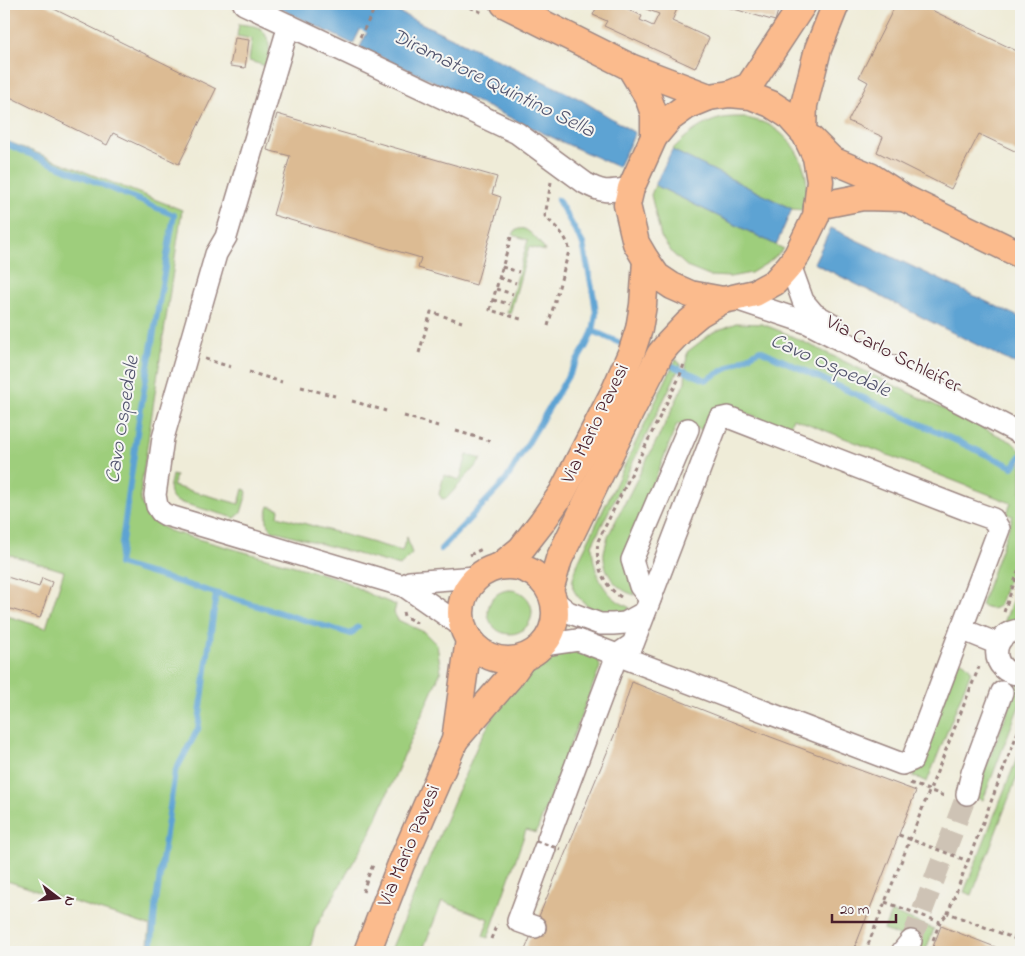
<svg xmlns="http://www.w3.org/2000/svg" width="1025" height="956" viewBox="0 0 1025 956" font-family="'Indie Flower',sans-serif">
<rect width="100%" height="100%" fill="#f6f6f2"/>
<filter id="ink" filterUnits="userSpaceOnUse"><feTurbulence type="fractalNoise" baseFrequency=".02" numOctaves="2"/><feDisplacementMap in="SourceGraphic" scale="10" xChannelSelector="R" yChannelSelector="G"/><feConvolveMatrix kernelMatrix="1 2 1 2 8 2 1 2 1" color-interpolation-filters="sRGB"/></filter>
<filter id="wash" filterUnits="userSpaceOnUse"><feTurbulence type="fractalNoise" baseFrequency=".0096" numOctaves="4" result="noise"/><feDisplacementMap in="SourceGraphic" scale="20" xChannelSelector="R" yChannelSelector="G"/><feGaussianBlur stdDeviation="1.12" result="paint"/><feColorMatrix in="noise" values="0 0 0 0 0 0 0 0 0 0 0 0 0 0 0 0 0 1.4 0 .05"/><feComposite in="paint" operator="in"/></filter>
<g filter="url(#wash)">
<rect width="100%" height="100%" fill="#efecd8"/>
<g fill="#9ece7c" stroke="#747654">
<path d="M 239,24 C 245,25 254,25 260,28 C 262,29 264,32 265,34 C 272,45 269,55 266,66 L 249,61 L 252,39 L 237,36 Z"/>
<path d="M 743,117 C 749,119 756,120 762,122 C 789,132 808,162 807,191 C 807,197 804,204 803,210 L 792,209 L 672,150 C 685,136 702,122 723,118 C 729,117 736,117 743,117 Z"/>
<path d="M 4,140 L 182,210 L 141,488 C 141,492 140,497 141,501 C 145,515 157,524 169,531 L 338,578 L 371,595 L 396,605 L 394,613 L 398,620 L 424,632 L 437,645 L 441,671 L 370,833 L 315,929 L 309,952 L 147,952 L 150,926 L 4,880 L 4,615 L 46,628 L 64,571 L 4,553 Z"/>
<polygon points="655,185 776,245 784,249 769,262 751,273 730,277 709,276 689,268 673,254 661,237 651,195"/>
<path d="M 519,229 C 521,229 522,228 524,229 C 529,230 543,245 545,251 L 529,247 L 510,314 L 507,313 L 528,240 L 513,235 L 515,231 Z"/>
<path d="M 736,323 L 762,324 L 785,333 L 1012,442 L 1021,451 L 1021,545 L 999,606 L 992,609 L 981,605 L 1013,516 L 1007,514 L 1011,503 L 793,418 L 789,429 L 727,406 C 711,408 706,415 702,430 L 677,424 L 630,543 L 635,595 C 617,591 602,572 604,552 C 605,547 607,541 608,536 L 667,420 L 685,382 L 687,352 L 712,333 Z"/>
<path d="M 676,359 L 681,365 L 592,545 C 593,564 598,585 614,598 C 618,602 625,605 630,608 L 619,617 C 611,615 603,613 595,610 C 588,607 575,596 573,588 C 571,580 576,569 579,560 Z"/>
<polygon points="467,455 482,459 447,498 442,499 439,494 444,475 460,480"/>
<path d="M 172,475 L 176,476 L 173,486 L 239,504 L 243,489 L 246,490 L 247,493 L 241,513 L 235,518 L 175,501 C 166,492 170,486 172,475 Z"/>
<path d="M 269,506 L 279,509 L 278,516 L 402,551 L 407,537 L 412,554 L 400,566 L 272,530 C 265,523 266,515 269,506 Z"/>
<polygon points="1021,578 1021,614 1019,620 1003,626"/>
<circle cx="510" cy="612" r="22"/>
<polygon points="571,652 584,652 598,659 600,667 536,833 526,830 488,938 483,936 489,919 442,901 422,952 390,952 478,744 502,701 521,680 561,654"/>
<path d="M 958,660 C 965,662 968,665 971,671 L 927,782 L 913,776 Z"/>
<polygon points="1021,681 1021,701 983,800 975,797 1017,686"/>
<polygon points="1021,748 1021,766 972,895 964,892"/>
<polygon points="891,912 934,929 925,952 913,952 916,943 884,930"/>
</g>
<g fill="#5da3d3" stroke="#54617f">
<polygon points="271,4 373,4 353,44"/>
<polygon points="381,4 580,99 635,133 618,167 560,141 360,47"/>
<polygon points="672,150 792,209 776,245 655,185"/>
<polygon points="831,228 1021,318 1021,367 814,263"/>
</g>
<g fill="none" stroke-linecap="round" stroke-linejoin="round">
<g stroke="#5da3d3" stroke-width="6">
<polyline points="4,143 174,215 139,419 119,564 351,634 358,627"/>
<polyline points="593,331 627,346"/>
<polyline points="663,362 706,380 760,350 1013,467 1021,456"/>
<polyline points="441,549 506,480 586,346 593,331 596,314 594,298 583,244 558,200"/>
<polyline points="151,952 155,909 175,772 198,729 216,594"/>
</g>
<polyline stroke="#5da3d3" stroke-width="22" points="333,4 400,37"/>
</g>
<g id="blocks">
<g fill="#dcbb93">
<polygon points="4,4 44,4 216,89 179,164 113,133 107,145 4,94"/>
<polygon points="598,4 625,4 624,7 642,16 640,20 653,26 659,14 636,5 637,4 679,4 672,21 709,38 695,68 604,26 607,21 593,15"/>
<polygon points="717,4 780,4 775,21"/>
<polygon points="896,4 919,4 1021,53 1021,154 979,134 951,189 877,152 883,137 848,121 868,82 859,77"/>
<polygon points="235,38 249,40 245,68 230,66"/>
<polygon points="277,114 497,177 492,194 501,197 476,285 418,268 421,258 273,215 290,156 267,150"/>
<polygon points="4,576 39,587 42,578 52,582 40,618 4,607"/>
<polygon points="632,682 771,737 916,791 853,952 530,952 525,950 616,731"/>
<polygon points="941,926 1008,952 931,952"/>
</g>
</g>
</g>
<g filter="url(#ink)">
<use href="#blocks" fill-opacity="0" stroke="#9c8682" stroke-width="1"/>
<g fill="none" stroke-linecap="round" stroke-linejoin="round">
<polyline stroke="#cec3b5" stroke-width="21" stroke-dasharray="21 11" stroke-linecap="butt" points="911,941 967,794"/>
<defs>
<g id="minor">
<path d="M 244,4 L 517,133 L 585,183 C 604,194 610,191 631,188"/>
<polyline points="289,25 226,237 216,254 163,438 155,495 157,506 161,512 166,515 404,586 463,627"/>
<polyline points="790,265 803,301 814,314 832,324"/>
<polyline points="733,298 808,323 1021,434"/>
<polyline points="404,586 410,582 476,577"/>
<polyline points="650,599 640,586 632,560 688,429"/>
<polyline points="553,600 568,612 600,624 613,624 625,623 645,612"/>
<polyline points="961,629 998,644"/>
<path d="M 1021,630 C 988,631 989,675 1021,674"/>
<polyline points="543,645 578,640 902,764 912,760 999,529 993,519 965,509 728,417 719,419 633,644 617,655 548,839"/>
<polyline points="967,794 972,773 1002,692"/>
<polyline points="535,927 518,921 545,848"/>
<polyline points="902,952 911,941"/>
</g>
<g id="major">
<polyline points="504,4 630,67 709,97"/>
<polyline points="630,67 648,97 654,114 654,137"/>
<polygon points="730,94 751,96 771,104 788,115 805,134 816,157 820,181 816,216 797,255 790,265 775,282 755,293 733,298 723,300 690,294 672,286 657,276 646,260 636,243 627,205 631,188 654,137 669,119 687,106 709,97"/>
<polyline points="730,94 749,86 803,4"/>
<polyline points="803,130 804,105 818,49 836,4"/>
<polyline points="810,138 832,160 870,176 904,198 1021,255"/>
<polyline points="817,206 863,197 903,198"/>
<circle cx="508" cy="613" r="47"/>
<polyline points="500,566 521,549 542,522 562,493 615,390 632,351 639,329 643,305 646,260"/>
<polyline points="550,590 559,559 629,415 660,354 668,344 687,324 699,314 723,300"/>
<polyline points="455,740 509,678 523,658"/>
<polyline points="367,952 401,864 455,740 469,639"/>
</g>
</defs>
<use href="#minor" stroke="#9c8682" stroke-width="24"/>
<use href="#major" stroke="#9c8682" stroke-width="29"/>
<g stroke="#9c8682" stroke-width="3" stroke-dasharray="4 4" stroke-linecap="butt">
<polyline points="463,4 483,13"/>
<polyline points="360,37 377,4"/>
<polyline points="511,237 490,310 524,320"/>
<polyline points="502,267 519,272"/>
<polyline points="499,278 516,283"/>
<polyline points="496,289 513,294"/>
<polyline points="493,300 510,304"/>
<path d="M 548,326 L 569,251 C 569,237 554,226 545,216 L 551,182"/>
<polyline points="419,353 431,312 462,322"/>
<polyline points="205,359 231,367"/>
<polyline points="249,372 282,382"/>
<polyline points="301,387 335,396"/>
<polyline points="352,401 386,411"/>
<polyline points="404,416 438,426"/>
<polyline points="456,431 490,441"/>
<polyline points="470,555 482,549"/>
<path d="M 621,597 C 602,585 595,563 598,541 L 679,378 L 683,367 L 684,364"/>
<polyline points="403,612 404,616 417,623"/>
<polyline points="1004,612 1021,563"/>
<polyline points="1021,724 948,913 1021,941"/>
<polyline points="910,783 947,797"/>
<polyline points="899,835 968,861"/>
<polyline points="363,892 367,879 373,865"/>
<polyline points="885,902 940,922"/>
<polyline points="491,939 497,924"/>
<polyline points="933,940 940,922 948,913"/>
<polyline points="865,952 979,667"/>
</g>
<use href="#minor" stroke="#fff" stroke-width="21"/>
<use href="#major" stroke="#fbbb8d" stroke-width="26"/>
<polyline stroke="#9c8682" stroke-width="3" stroke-dasharray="4 4" stroke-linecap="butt" points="536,841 560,849"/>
</g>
</g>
<g text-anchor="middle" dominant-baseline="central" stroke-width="4" stroke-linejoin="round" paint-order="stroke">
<g font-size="20" fill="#4a1f2b" stroke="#f6f6f2">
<text transform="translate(893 355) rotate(27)">Via Carlo Schleifer</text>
<text transform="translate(596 424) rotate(-64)">Via Mario Pavesi</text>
<text transform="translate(410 846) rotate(-67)">Via Mario Pavesi</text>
</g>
<g font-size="21" font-style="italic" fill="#52546e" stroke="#f6f6f2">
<text transform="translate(493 84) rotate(26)">Diramatore Quintino Sella</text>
<text transform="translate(830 366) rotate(24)">Cavo Ospedale</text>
<text transform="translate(123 420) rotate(-81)">Cavo Ospedale</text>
</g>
</g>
<rect width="1025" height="956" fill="none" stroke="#f6f6f2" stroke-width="20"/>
<g transform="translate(58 898) rotate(106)" stroke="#f6f6f2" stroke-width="4" paint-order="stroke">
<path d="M0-4L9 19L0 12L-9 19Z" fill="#4a1f2b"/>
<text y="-8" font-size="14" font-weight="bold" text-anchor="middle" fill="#4a1f2b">N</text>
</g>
<path d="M832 914v8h64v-8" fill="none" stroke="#4a1f2b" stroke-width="2.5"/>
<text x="840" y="914" font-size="15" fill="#4a1f2b" stroke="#f6f6f2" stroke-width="4" paint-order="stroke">20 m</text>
</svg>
